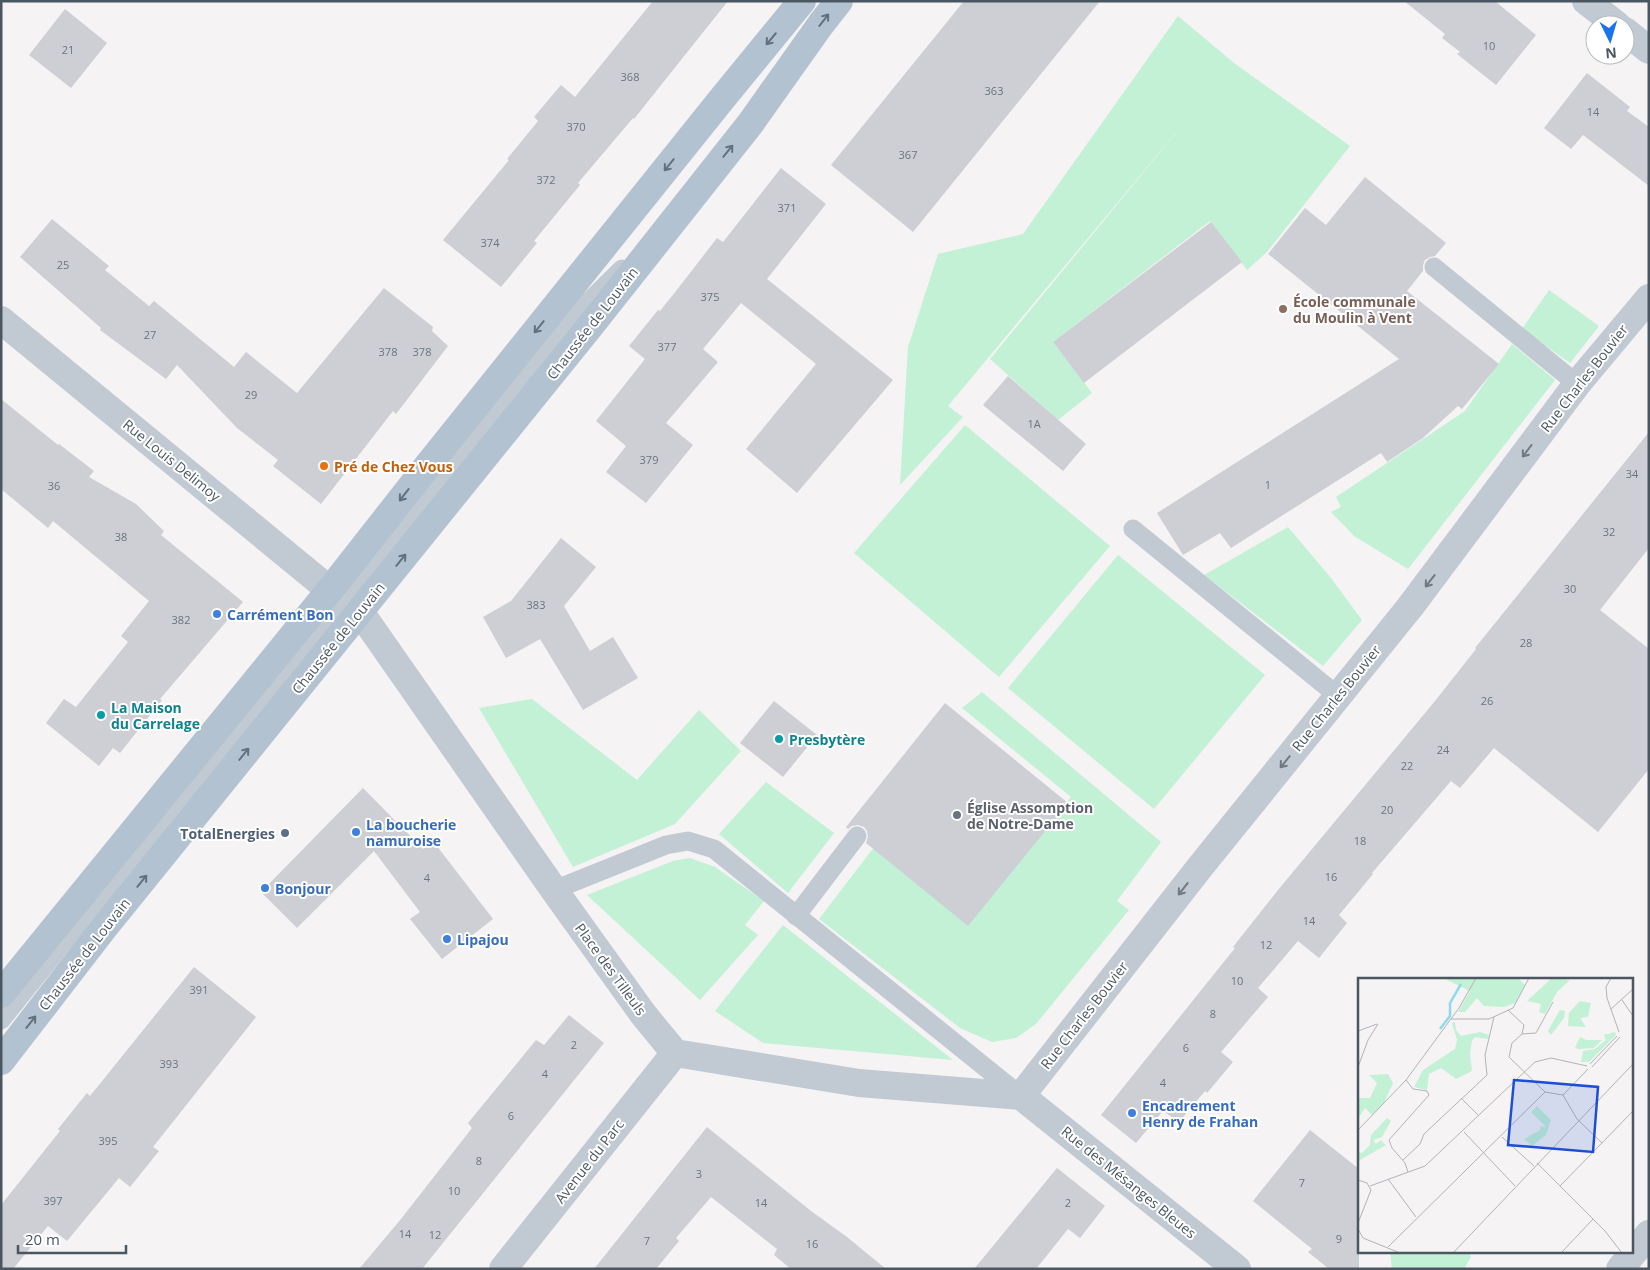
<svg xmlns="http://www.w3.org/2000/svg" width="1650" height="1270" viewBox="0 0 1650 1270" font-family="'Open Sans',sans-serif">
<rect width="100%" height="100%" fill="#f5f3f3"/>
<g fill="#c3f1d5">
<polygon points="1178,16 1234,63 1350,146 1267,252 1247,270 1210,221 1053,342 1092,393 1058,420 990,359 1194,111 948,406 963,417 900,485 908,347 938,254 1023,234"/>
<polygon points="1549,290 1599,326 1570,363 1522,329"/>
<polygon points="1512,344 1555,380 1408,569 1354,536 1331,512 1341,507 1336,497 1465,411"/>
<polygon points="965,425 1110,546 999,677 854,553"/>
<polygon points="1288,527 1331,578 1362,620 1323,666 1204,575"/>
<polygon points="1118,555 1265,675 1154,809 1008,688"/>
<polygon points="982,692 1161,842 1117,901 1129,910 1036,1024 1016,1038 992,1042 960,1028 819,919 878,842 973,919 1071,797 962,708"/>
<polygon points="532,699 637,780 699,710 741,751 675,824 573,867 479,708"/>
<polygon points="766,782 834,833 788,893 719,834"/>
<polygon points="690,858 715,867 764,901 745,925 758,935 700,1000 587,895 673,861"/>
<polygon points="783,925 953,1060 763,1043 715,1011"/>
<polygon points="1390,1251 1470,1251 1471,1257 1464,1269 1392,1269"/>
</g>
<g fill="#cdcfd5">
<polygon points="653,1 728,1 634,119 633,118 578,183 580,185 534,241 537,243 501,287 443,240 509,160 507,159 538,121 534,117 561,85 575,97"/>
<polygon points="964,1 1100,1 913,232 831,165"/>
<polygon points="1404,1 1495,1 1536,35 1496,85 1457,54 1460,52 1442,38 1445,34"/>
<polygon points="65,9 107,43 71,88 29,55"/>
<polygon points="1587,73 1630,107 1627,111 1649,127 1649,186 1583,135 1571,149 1544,128"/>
<polygon points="781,168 826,204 767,279 893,380 797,493 746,449 816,364 741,303 703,349 718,362 666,423 693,445 646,503 606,472 626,446 596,421 645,359 629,346 658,310 660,311 676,291 717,238 723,242"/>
<polygon points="1365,177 1446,243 1435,256 1430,257 1425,260 1423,265 1423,271 1407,291 1499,364 1462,409 1458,406 1423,438 1387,462 1381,453 1231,548 1220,533 1183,555 1157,513 1399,359 1268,254 1305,208 1326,225"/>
<polygon points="52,219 109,266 105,270 149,306 154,301 234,367 246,352 297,393 384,288 433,327 432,331 448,346 396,414 393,411 321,504 273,466 278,460 237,428 177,365 166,379 100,330 101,328 20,257"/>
<polygon points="1211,222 1242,262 1084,383 1053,342"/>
<polygon points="1008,376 1086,444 1063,471 983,405"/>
<polygon points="1,399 58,445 59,444 94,471 89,477 136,504 164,531 161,535 243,602 160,699 162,700 120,753 113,748 99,766 46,723 64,699 76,707 128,642 121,636 149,601 53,521 48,528 1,489"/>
<polygon points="1649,432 1649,548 1600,610 1649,649 1649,769 1598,832 1494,748 1460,788 1451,781 1372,873 1373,874 1339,915 1347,923 1319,958 1298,941 1258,988 1268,997 1221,1052 1233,1062 1207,1093 1205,1091 1179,1122 1163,1111 1136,1143 1101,1115 1235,948 1233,947 1278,890 1435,701 1476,649 1475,648"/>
<polygon points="561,538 596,567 564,606 590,651 613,637 638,678 583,710 540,639 506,658 483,617 511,601"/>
<polygon points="774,701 817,735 783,777 740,743"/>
<polygon points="945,703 1068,803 968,926 866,843 868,837 867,831 864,827 858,825 852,826 848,829 846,827"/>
<polygon points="363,788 423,849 433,841 493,919 442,959 410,919 420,912 374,851 297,928 261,892"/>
<polygon points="194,967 256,1017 153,1147 159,1151 130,1187 119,1178 67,1241 48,1226 13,1269 1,1269 1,1205 60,1131 58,1129 87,1093 90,1096"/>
<polygon points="569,1015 604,1043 422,1269 359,1269 401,1219 472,1128 468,1123 536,1040 544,1045"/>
<polygon points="707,1127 811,1211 847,1237 886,1269 791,1269 774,1255 777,1249 711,1197 676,1238 679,1241 656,1269 594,1269"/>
<polygon points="1310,1130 1359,1169 1359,1269 1329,1269 1308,1252 1312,1249 1253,1201"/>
<polygon points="1057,1168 1105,1206 1080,1238 1068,1229 1036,1269 974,1269"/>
</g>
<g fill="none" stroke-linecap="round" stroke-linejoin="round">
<g stroke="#c1cad2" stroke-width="19">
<polyline points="1434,267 1577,384"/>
<polyline points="1133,529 1338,696"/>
<polyline points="554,890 666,845 688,841 714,849 1021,1096"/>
<polyline points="796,916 857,836"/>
<polyline points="1,1020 107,888 444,477 565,325 622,269"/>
</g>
<g stroke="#c1cad2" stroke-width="28">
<polyline points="1586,1 1617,25"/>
<polyline points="1625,31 1649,50"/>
<polyline points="1,320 365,619 554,890 643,1014 675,1053 859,1083 1021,1096"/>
<polyline points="1021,1096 1200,867 1410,607 1577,384 1649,298"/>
<polyline points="1021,1096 1237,1269"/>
<polyline points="503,1269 675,1053"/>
<polyline points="1620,1269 1649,1234"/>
</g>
<g stroke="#b3c2d1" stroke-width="28">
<polyline points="1,994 330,590 429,464 721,100 802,1"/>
<polyline points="1,1061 103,929 591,325 750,124 821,24 839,1"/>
</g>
</g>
<defs><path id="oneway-shaft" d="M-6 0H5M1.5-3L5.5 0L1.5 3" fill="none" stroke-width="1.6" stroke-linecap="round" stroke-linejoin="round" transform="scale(1.25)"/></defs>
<g stroke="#64717d">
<use href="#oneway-shaft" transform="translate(824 20) rotate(-52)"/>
<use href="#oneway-shaft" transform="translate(771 39) rotate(130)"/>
<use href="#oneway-shaft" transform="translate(728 151) rotate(-51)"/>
<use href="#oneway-shaft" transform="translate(669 165) rotate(129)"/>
<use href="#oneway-shaft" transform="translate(539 327) rotate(129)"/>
<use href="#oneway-shaft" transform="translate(404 495) rotate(128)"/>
<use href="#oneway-shaft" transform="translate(401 560) rotate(-51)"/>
<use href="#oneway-shaft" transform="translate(244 754) rotate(-51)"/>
<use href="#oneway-shaft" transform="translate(142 881) rotate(-51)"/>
<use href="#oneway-shaft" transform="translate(31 1022) rotate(-52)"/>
</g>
<g stroke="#6e7983">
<use href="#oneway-shaft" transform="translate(1527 451) rotate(127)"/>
<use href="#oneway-shaft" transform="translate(1430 581) rotate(128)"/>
<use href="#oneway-shaft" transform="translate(1285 762) rotate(129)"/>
<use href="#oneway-shaft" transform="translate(1183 889) rotate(128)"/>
</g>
<circle fill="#8d6e63" stroke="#fff" stroke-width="2" cx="1283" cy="309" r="5"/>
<circle fill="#e8710a" stroke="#fff" stroke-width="2" cx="324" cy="466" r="5"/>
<g fill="#3f7fe0" stroke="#fff" stroke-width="2">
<circle cx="217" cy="614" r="5"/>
<circle cx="356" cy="832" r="5"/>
<circle cx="265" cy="888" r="5"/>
<circle cx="447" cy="939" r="5"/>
<circle cx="1132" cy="1113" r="5"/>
</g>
<g fill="#0f9aa8" stroke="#fff" stroke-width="2">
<circle cx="101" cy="715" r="5"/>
<circle cx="779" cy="739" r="5"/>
</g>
<circle fill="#6b7280" stroke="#fff" stroke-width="2" cx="957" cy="815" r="5"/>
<circle fill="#5c6f8a" stroke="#fff" stroke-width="2" cx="285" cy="833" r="5"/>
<g text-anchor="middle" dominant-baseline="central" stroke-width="4" stroke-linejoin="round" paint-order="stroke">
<g font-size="11" fill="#6b747e">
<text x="1489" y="45">10</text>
<text x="68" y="49">21</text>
<text x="630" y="76">368</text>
<text x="994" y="90">363</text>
<text x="1593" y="111">14</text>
<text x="576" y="126">370</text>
<text x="908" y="154">367</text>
<text x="546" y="179">372</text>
<text x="787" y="207">371</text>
<text x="490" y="242">374</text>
<text x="63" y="264">25</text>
<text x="710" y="296">375</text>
<text x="150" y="334">27</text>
<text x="667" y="346">377</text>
<text x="388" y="351">378</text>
<text x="422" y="351">378</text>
<text x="251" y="394">29</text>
<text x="1034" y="423">1A</text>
<text x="649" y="459">379</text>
<text x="1632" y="473">34</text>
<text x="1268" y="484">1</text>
<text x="54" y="485">36</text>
<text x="1609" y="531">32</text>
<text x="121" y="536">38</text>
<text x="1570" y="588">30</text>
<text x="536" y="604">383</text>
<text x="181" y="619">382</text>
<text x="1526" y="642">28</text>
<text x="1487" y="700">26</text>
<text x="1443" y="749">24</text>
<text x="1407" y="765">22</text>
<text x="1387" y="809">20</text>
<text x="1360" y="840">18</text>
<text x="1331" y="876">16</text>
<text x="427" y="877">4</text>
<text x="1309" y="920">14</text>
<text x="1266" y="944">12</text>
<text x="1237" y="980">10</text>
<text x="199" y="989">391</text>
<text x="1213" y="1013">8</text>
<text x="574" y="1044">2</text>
<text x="1186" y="1047">6</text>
<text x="169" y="1063">393</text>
<text x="545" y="1073">4</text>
<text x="1163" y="1082">4</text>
<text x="511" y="1115">6</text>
<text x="108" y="1140">395</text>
<text x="479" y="1160">8</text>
<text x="699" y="1173">3</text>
<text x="1302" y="1182">7</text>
<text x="454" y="1190">10</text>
<text x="53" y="1200">397</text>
<text x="761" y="1202">14</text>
<text x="1068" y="1202">2</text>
<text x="405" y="1233">14</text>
<text x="435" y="1234">12</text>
<text x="1339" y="1238">9</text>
<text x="647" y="1240">7</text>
<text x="812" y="1243">16</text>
</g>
<g font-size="14" font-weight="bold" fill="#785e54" stroke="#fff" text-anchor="start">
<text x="1293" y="301">École communale<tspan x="1293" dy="16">du Moulin à Vent</tspan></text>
</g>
<g font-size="14" fill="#4a5661" stroke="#fff">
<text transform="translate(592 323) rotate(-52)">Chaussée de Louvain</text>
<text transform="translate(1584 378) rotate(-52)">Rue Charles Bouvier</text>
<text transform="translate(172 460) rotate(39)">Rue Louis Delimoy</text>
<text transform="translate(338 638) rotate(-51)">Chaussée de Louvain</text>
<text transform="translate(1336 698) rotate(-51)">Rue Charles Bouvier</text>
<text transform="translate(84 954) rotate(-52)">Chaussée de Louvain</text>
<text transform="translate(611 969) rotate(54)">Place des Tilleuls</text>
<text transform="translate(1084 1015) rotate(-52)">Rue Charles Bouvier</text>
<text transform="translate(589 1161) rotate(-52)">Avenue du Parc</text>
<text transform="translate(1129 1182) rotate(39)">Rue des Mésanges Bleues</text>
</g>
<g font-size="14" font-weight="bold" fill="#c56008" stroke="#fff" text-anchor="start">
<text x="334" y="466">Pré de Chez Vous</text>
</g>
<g font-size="14" font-weight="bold" fill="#366cbe" stroke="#fff" text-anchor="start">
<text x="227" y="614">Carrément Bon</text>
<text x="366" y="824">La boucherie<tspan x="366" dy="16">namuroise</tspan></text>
<text x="275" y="888">Bonjour</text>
<text x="457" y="939">Lipajou</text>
<text x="1142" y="1105">Encadrement<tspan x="1142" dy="16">Henry de Frahan</tspan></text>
</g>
<g font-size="14" font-weight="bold" fill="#0d838f" stroke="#fff" text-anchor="start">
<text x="111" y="707">La Maison<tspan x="111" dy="16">du Carrelage</tspan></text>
<text x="789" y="739">Presbytère</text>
</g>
<g font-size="14" font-weight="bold" fill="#5b616d" stroke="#fff" text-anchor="start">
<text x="967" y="807">Église Assomption<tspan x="967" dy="16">de Notre-Dame</tspan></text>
</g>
<g font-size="14" font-weight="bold" fill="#4e5e75" stroke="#fff" text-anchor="end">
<text x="275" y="833">TotalEnergies</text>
</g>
</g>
<g transform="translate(1358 978)">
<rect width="275" height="275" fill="#f5f3f3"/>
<path d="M 85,0 L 160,0 L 167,7 L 157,25 L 146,29 L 126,28 L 119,20 L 107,34 L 100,34 L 112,13 ZM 194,0 L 212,2 L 199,14 L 187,36 L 181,34 L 183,26 L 169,23 ZM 222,23 L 233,25 L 230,39 L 222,40 L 228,49 L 210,48 L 211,35 ZM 202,32 L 207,33 L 206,40 L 193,57 L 190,53 ZM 97,44 L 98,52 L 103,58 L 122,54 L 131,57 L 130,61 L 117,59 L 114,63 L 112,75 L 114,93 L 98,101 L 83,90 L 71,96 L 69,112 L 56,109 L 65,92 L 97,71 L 99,62 L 94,45 ZM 257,54 L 258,57 L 231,84 L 223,84 L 225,73 L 237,71 L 248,62 L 246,57 ZM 222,59 L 228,62 L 244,62 L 236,70 L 221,71 L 217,70 ZM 30,96 L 35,105 L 26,125 L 14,137 L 7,130 L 0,141 L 0,120 L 12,120 L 19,105 L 11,97 ZM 179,128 L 193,142 L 188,157 L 174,168 L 166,161 L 182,152 L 182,148 L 188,149 L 173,134 ZM 29,140 L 33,143 L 24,159 L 15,162 L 18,166 L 23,162 L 28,167 L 0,183 L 0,174 L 4,175 L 12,167 L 13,157 Z" fill="#c3f1d5"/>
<path fill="none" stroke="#90daee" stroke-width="2.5" d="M 82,51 L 92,38 L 92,25 L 103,6"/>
<path fill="none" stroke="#b1b4b9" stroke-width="1" d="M 253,0 L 248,9 L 249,20 L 261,54M 264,22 L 275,38M 253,31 L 275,11M 150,32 L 166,47 L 164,56 L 154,65 L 151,79 L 187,114M 93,41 L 131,41 L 155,30 L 171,0M 0,53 L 19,46M 164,56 L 178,55 L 195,24M 232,86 L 259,58M 0,89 L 10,62 L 20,46M 234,89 L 262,59M 48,102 L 55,111 L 69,113 L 71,117 L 31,162 L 34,170 L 47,185 L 50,194M 187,114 L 205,117 L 219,141 L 244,165M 205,117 L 230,91M 103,120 L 121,138M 0,152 L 48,102 L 101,30 L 118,0M 106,154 L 157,208M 144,159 L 176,188M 45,182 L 62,166 L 66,156 L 129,97 L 127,77 L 136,39M 179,185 L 247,253 L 264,275M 30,201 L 58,239M 0,202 L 9,205 L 13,212 L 0,245M 12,208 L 67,188 L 177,84 L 193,80 L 229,88M 202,208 L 275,133M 0,251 L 5,260 L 42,275M 30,269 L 187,114M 95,275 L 275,86M 203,275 L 235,241"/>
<path fill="#1d4ed8" fill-opacity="0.15" stroke="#1d4ed8" stroke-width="2.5" d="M 156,102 L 240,109 L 235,174 L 150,167 Z"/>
<rect width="275" height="275" fill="none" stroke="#4a5661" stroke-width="2.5"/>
</g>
<rect width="1650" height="1270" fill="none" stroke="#4a5661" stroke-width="5"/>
<g transform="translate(1610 40) rotate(175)"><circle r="24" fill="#ffffff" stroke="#b7bbc0"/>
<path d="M0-4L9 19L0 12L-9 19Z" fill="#1a73e8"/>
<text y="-8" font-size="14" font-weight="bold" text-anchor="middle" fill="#4a5661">N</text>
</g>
<path d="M18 1245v8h108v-8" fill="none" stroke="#4a5661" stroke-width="2.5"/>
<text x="25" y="1245" font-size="15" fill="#4a5661" stroke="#ffffff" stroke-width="4" paint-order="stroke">20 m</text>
</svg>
